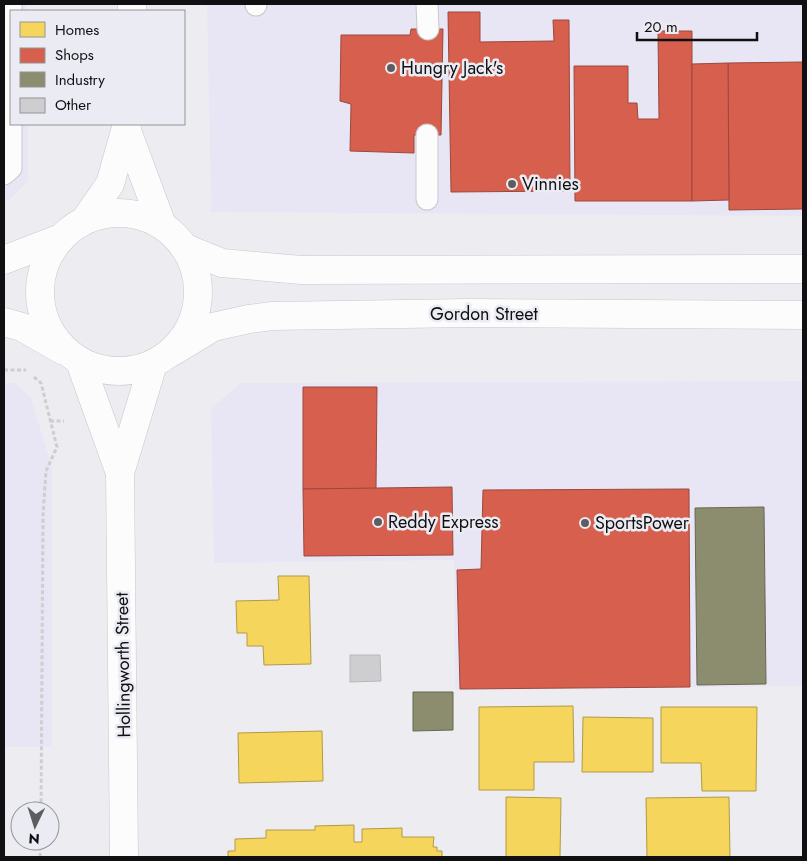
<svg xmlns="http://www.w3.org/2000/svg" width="807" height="861" viewBox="0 0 807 861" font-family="Jost,sans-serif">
<rect width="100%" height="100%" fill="#ededf1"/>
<g fill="#e8e6f4">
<polygon points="4,4 26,4 26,11 11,11 11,124 28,124 28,181 9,200 4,200"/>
<polygon points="207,4 803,4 803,216 211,212"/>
<polygon points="803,381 803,686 455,690 454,560 214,563 211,408 241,383"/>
<polygon points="4,383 15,383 31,398 52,468 52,747 4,747"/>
</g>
<g fill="#f6d55c" stroke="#b19a46">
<polygon points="278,576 309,576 311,664 264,665 263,646 247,646 247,633 237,633 236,601 279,600"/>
<polygon points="573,706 574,762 534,762 534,790 479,790 479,707"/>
<polygon points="661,707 757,707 756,791 702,791 701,763 661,763"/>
<polygon points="583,717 653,718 653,772 582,772"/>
<polygon points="322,731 323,781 239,783 238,733"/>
<polygon points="506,797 561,798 560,857 506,857"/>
<polygon points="729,797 730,857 647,857 646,798"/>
<polygon points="354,825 354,842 362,842 362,829 402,828 402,837 434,837 433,847 437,847 437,851 442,851 442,857 228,857 228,851 235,851 235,839 266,838 266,830 315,830 315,826"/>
</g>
<g fill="#d6604d" stroke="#9b483c">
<polygon points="448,12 480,12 480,42 554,41 553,20 569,20 570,191 451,192"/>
<polygon points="411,29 443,29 441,135 414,135 414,153 350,151 351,104 340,101 341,35 410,35"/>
<polygon points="658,31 692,31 692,201 575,201 574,66 628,66 628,103 637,103 638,119 659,119"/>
<polygon points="803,62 803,209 729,210 728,63"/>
<polygon points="728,63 729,200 692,201 692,64"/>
<polygon points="303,387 377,387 376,489 303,489"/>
<polygon points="452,487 453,555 304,556 303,489"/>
<polygon points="689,489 690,687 460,689 457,570 481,569 483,490"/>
</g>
<g fill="#8c8c6e" stroke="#676753">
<polygon points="764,507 766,684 697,685 695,508"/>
<polygon points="413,692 453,692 453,730 413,731"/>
</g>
<polygon fill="#ceced1" stroke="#b8b8bc" points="350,655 380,655 381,681 350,682"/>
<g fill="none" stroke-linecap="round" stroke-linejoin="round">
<defs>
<g id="lane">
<polyline points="427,4 428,29"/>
<polyline points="256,5 256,4"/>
<polyline points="4,174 11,168 11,4"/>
<polyline points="427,199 427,135"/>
</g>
<g id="street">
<polyline points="132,11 132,4"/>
<polyline points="126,128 162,225"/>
<polyline points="85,220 110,184 127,124"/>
<polyline points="80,362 120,473"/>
<polyline points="124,857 120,473 153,364"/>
</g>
<g id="secondary">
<circle cx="119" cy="292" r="79"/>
<polyline points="185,248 222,263 301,270 803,269"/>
<polyline points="4,260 61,238"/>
<polyline points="4,322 22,327 62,350"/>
<polyline points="172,352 213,327 249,319 272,316 468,313 803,315"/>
</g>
</defs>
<use href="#lane" stroke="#c8c8cb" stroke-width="23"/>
<use href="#street" stroke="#c8c8cb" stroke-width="29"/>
<use href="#secondary" stroke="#c8c8cb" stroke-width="29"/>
<g stroke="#cecece" stroke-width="3" stroke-dasharray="4 2.5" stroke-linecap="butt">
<polyline points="4,370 26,370"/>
<polyline points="34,377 41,383 57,447 46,471 43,515 41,811"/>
<polyline points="50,421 64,421"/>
<polyline points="40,857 41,841"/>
</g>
<use href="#lane" stroke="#fcfcfd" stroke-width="21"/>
<use href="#street" stroke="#fcfcfd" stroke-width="28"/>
<use href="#secondary" stroke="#fcfcfd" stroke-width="28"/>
</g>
<g fill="#5d5d61" stroke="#ebecf3" stroke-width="2">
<circle cx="391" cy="68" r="5"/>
<circle cx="512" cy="184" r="5"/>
<circle cx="378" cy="522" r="5"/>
<circle cx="585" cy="523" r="5"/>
</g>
<g text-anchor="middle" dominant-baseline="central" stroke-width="5" stroke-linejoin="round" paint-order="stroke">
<g font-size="18" fill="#101013" stroke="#ebecf3" text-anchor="start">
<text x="401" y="68">Hungry Jack's</text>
<text x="522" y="184">Vinnies</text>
<text x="388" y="522">Reddy Express</text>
<text x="595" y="523">SportsPower</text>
</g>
<g font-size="18" fill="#101013" stroke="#ebecf3">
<text x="484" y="314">Gordon Street</text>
<text transform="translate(123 665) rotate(-91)">Hollingworth Street</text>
</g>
</g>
<rect width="807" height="861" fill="none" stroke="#101013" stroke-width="10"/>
<rect x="10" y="10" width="175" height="115" fill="#ebecf3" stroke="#939499"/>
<rect x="20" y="22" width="25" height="15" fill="#f6d55c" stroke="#939499"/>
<text x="55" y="35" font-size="15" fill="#101013">Homes</text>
<rect x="20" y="48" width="25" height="15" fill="#d6604d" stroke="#939499"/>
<text x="55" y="60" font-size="15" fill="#101013">Shops</text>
<rect x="20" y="72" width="25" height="15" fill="#8c8c6e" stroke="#939499"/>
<text x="55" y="85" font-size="15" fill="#101013">Industry</text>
<rect x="20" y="98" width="25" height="15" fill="#ceced1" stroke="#939499"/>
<text x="55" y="110" font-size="15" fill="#101013">Other</text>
<g transform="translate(35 826) rotate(184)"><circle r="24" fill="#ebecf3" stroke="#939499"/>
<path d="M0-4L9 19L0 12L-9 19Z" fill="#5d5d61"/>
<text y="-8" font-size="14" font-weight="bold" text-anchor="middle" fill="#101013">N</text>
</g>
<path d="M637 32v8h120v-8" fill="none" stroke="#101013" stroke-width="2.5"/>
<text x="644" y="32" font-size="15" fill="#101013" stroke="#ebecf3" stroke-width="4" paint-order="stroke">20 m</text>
</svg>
